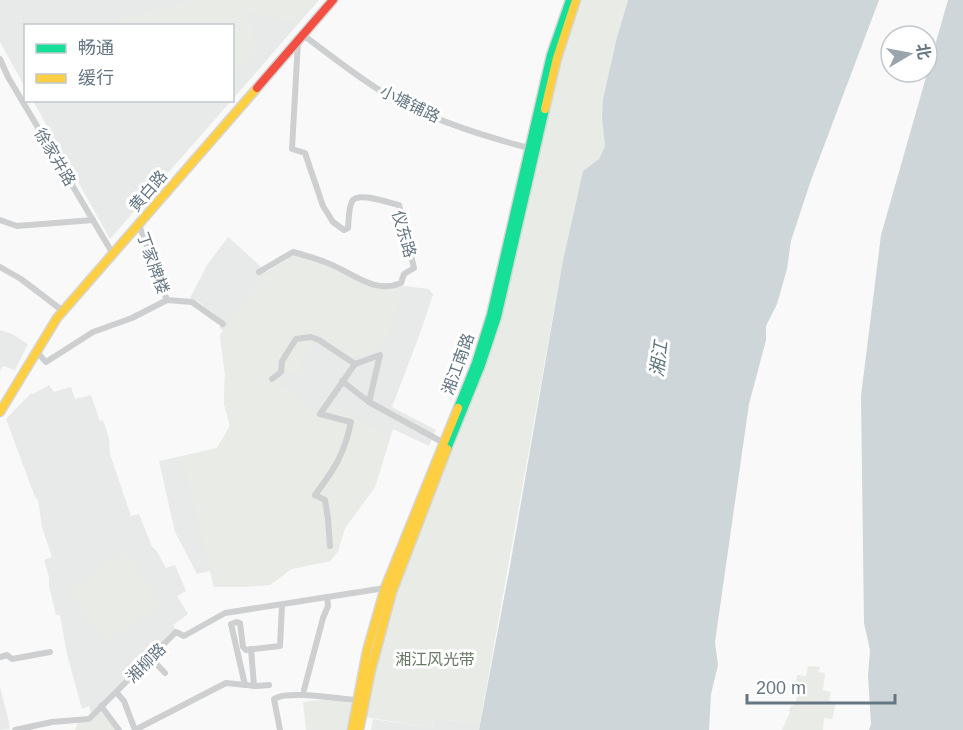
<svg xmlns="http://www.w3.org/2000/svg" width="963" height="730" viewBox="0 0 963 730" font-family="Arial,'Noto Sans SC',sans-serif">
<rect width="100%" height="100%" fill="#f9f9f9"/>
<g fill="#e8e9e9">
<polygon points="0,0 319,0 233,99 232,26 26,26 25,87 0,42"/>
<polygon points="33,101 231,101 110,239"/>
<polygon points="228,237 267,272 295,254 362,282 370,288 388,290 404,286 429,289 433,295 418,339 392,407 436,430 429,446 393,429 375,487 345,528 338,551 330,561 291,569 270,585 245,587 214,587 210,571 197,574 175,532 159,461 217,448 230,426 224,404 225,374 220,335 223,330 219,328 224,322 199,302 190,298 207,265"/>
<polygon points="0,330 12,334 28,344 15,370 3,366 0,370"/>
<polygon points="49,385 54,392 71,387 75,399 91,395 100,421 103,420 109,438 110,454 131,516 139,514 152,547 156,550 166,568 175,565 186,591 177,596 188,614 173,625 176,630 91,713 89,706 82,709 67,654 60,615 56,615 49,586 49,577 44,560 52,557 42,527 38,500 35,497 6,419 31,393 33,394"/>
<polygon points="0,687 8,718 10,729 0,730"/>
<polygon points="373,719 433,728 434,719 480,723 479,730 371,730"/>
</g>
<g fill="#e8ebe6">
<polygon points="194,0 314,0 294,22 248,11 256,47 241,65 233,67 232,26 118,25 116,19"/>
<polygon points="580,0 628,0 617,37 603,99 602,118 605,146 599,159 583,171 563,260 480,723 434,719 433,728 365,717 386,621 489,354 560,61"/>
<path d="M 295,254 C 305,257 316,260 327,264 C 355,276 368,293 401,288 L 403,294 L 388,335 L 373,352 L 353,358 L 317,336 L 301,358 L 303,375 L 284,372 L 280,385 L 318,413 L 325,402 L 390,437 L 375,487 L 345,528 L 338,551 L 330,561 L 291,569 L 270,585 L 214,587 L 182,457 L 217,448 L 230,426 L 224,404 L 225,374 L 220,335 L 264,277 Z"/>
<polygon points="124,551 160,603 155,609 106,642 69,592"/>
<polygon points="808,666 820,667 818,672 825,673 823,690 831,692 829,701 836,702 832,719 824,718 823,730 782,730 790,712 789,710 791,706 793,706 796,702 799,685 796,684 797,675 806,676"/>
<polygon points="328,699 350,703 352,707 348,730 306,730 303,702"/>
<polygon points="100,711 116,730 75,730 78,723 90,722"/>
</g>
<g fill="#ced6d9">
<polygon points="628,0 879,0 810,183 791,241 787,269 777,304 766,326 766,340 749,404 715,642 718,665 711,694 709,730 479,730 510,566 563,260 583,171 599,159 605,146 602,118 603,99 617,37"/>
<polygon points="948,0 963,0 963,730 869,730 871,724 868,676 870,650 864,623 861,396 881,235"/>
</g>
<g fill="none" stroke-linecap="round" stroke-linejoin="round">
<defs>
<g id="fast">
<polyline points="458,408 476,363 491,315 551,55 570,0"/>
<polyline points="447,449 481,365 497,317 545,109"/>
</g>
<g id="slow">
<polyline points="545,109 557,58 576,0"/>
<polyline points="0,412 57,318 257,88"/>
<polyline points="352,730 367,651 385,588 458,408"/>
<polyline points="359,730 371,670 392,592 447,449"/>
</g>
<polyline id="jam" points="257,88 333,0"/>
</defs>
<use href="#fast" stroke="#d5d6d7" stroke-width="11"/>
<use href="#slow" stroke="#d5d6d7" stroke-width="11"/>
<use href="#jam" stroke="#d5d6d7" stroke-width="11"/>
<g stroke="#cecfd0" stroke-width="6">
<path d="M 303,35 C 333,57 362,81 394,99 C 436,121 483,136 529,148"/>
<polyline points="0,59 8,77 113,254"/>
<polyline points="0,220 17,226 93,220"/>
<polyline points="139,225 167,300"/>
<polyline points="0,267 21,279 63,311"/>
<path d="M 259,272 L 293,252 C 304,255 315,258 325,262 C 351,271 373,295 401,283 L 404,274 L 414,268 L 399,205 C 390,203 360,192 353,200 C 348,206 349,221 348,228 L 344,230 L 333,222 L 323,206 L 305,153 L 292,149 L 298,41"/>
<polyline points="36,351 46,362 93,332 132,318 167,300 192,302 223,324"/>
<polyline points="355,364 380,355 369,402"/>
<path d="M 272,379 L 281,372 L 282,361 L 296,339 L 311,337 L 319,340 L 355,364 L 320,414 L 351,422 C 344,455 335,468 315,495 L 325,500 L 328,519 L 330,546"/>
<polyline points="342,381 369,402 444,443"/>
<polyline points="251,649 254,686"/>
<polyline points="0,657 7,655 12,659 50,652"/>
<polyline points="151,658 165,673"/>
<polyline points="245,685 231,624 237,622 240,623 243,647 246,650 280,646 282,605"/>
<polyline points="304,690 323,618 328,606 327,597"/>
<polyline points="117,693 124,701 135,730 226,683 257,686 269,685"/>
<polyline points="101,706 119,730"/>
<polyline points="15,730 52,722 89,719 176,632 184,636 225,613 385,588"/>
<path d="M 280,730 L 274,699 C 288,690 339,699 357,700"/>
</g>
<use href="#fast" stroke="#16e098" stroke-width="8"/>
<use href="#slow" stroke="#ffcf43" stroke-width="8"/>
<use href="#jam" stroke="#f24e42" stroke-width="8"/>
</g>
<g text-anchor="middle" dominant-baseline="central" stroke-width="6" stroke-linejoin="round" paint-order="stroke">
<g font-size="16" fill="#657683" stroke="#fff">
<text transform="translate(410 104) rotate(26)">小塘铺路</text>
<text transform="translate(55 157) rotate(59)">徐家井路</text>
<text transform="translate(148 191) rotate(-49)">黄白路</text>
<text transform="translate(404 234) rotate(74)">仪东路</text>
<text transform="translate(153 263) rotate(70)">丁家牌楼</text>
<text transform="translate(458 364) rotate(-70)">湘江南路</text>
<text transform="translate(146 663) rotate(-45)">湘柳路</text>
</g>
<g font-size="16" fill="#687a64" stroke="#fff">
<text x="435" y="659">湘江风光带</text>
</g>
<g font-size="18" font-style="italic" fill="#60757c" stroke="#fff">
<text transform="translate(659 359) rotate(-83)">湘江</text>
</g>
</g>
<rect x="24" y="24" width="210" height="78" fill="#ffffff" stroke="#c1c8cd" stroke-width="1.5"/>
<rect x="36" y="44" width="30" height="9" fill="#16e098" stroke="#c1c8cd" stroke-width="1.5"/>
<text x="78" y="54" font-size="18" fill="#657683">畅通</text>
<rect x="36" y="74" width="30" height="9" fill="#ffcf43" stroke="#c1c8cd" stroke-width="1.5"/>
<text x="78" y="84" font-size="18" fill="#657683">缓行</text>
<g transform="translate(909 54) rotate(80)"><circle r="28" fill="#ffffff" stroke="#c1c8cd" stroke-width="1.5"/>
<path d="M0-4.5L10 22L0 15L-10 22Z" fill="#99a4ac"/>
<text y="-9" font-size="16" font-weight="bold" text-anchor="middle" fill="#657683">北</text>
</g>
<path d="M747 694v9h148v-9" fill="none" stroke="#657683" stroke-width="3"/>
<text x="756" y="694" font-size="18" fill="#657683" stroke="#ffffff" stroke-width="4.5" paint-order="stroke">200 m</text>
</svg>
